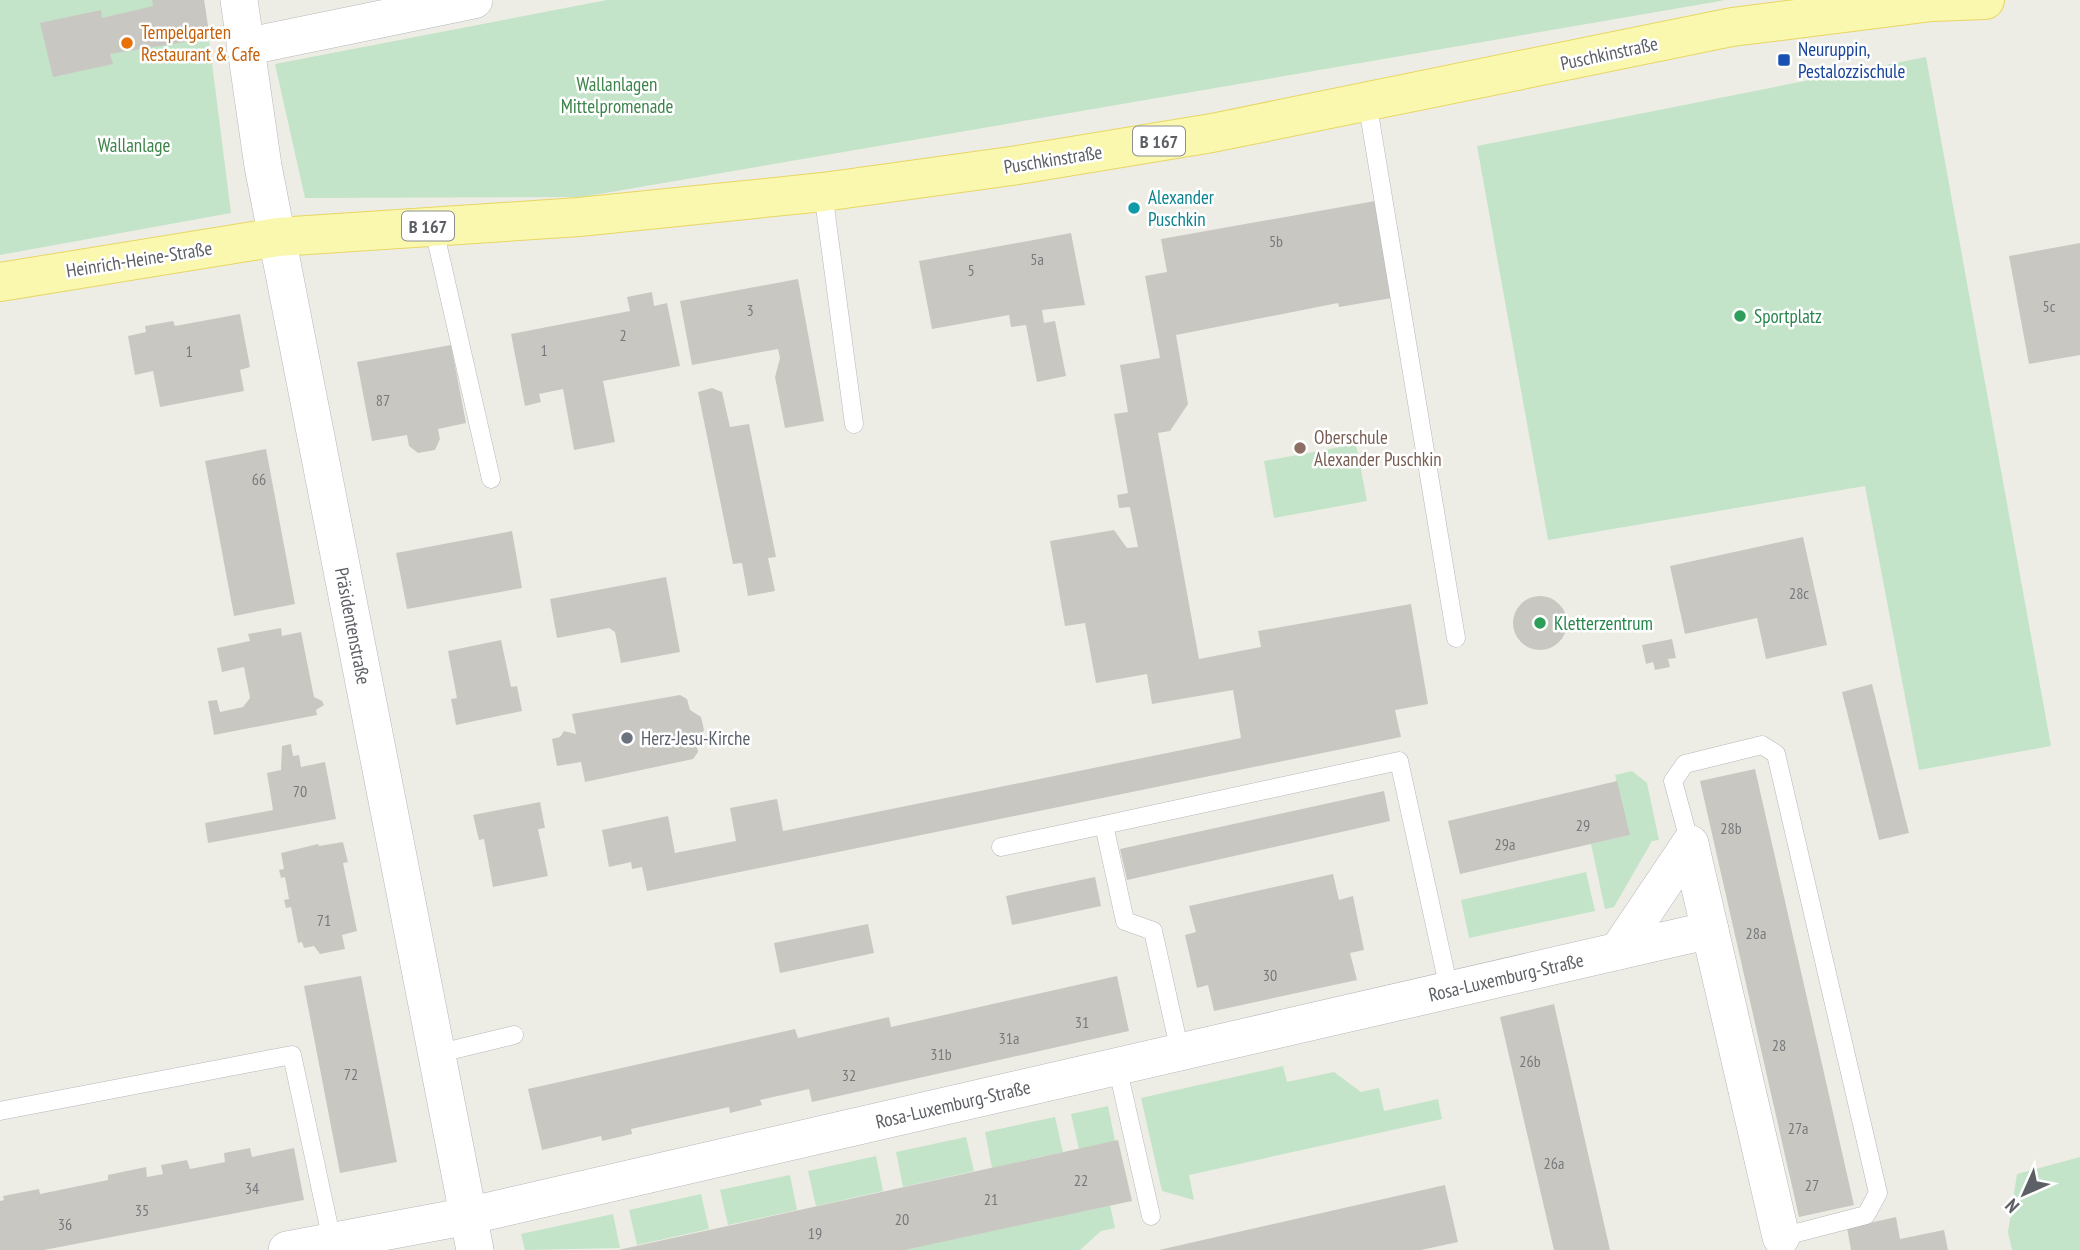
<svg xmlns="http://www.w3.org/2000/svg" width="2080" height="1250" viewBox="0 0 2080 1250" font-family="'PT Sans Narrow',sans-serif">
<rect width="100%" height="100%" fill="#eeede5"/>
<g fill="#c3e4c8">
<polygon points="0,0 204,0 231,213 0,255"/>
<polygon points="607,0 1726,0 582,197 305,198 275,64"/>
<polygon points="1926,57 2051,746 1919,770 1865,486 1548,540 1477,146"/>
<polygon points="1356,444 1367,501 1274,518 1264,461"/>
<polygon points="1632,771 1647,783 1659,840 1652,841 1614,907 1605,909 1591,844 1629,835 1615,775"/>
<polygon points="1586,872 1595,911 1469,938 1461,900"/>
<polygon points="1283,1066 1287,1082 1334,1072 1361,1092 1379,1088 1384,1111 1438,1099 1442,1119 1189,1175 1194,1200 1162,1191 1141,1098"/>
<polygon points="1108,1106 1115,1141 1079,1149 1071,1114"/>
<polygon points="1055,1117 1063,1152 992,1168 985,1132"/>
<polygon points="966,1137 974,1171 903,1187 896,1152"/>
<polygon points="876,1156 883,1191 816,1206 808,1171"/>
<polygon points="2080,1157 2080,1250 2012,1250 2008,1232 2017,1174"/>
<polygon points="790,1175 797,1210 728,1225 720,1190"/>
<polygon points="701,1194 709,1229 637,1245 629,1210"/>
<polygon points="1110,1205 1115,1228 1101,1231 1080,1250 904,1250"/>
<polygon points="613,1214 620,1248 525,1250 521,1234"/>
</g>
<g fill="#c9c7c2">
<polygon points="152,0 204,0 210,38 110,54 113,64 53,77 40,23 101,10 102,18 153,6"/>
<polygon points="1375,201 1392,298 1339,307 1338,303 1176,335 1188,404 1170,431 1158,433 1199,659 1261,647 1258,631 1411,604 1428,704 1395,710 1401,737 647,891 642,867 632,869 631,862 609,867 602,830 668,816 675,853 736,841 730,808 777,799 783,831 1241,738 1233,690 1152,704 1147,674 1096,683 1085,623 1065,626 1050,541 1114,530 1127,548 1138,547 1130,507 1119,508 1117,495 1128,493 1114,414 1128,412 1120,365 1160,358 1145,276 1167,272 1161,239"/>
<polygon points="1071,233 1085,305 1042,310 1044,323 1055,321 1066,376 1037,382 1026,325 1011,327 1009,315 932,329 919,261"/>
<polygon points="2080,243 2080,355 2029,364 2009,256"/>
<polygon points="798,279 824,421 785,428 775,377 780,358 778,349 692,365 680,301"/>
<polygon points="652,292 654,306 667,303 680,366 603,381 615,442 574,450 563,389 539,394 541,402 525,406 511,334 630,311 627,297"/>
<polygon points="240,314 250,367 240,370 244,391 160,407 153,371 135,375 128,336 146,332 145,326 173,321 175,326"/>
<polygon points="451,345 466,423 438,429 440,439 435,450 418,453 409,446 407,435 372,441 357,362"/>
<polygon points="712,388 722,392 730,427 749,424 776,557 768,558 775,591 748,596 742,563 733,564 698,392"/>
<polygon points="266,449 295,604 234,616 205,461"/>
<polygon points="512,531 522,588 407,609 396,553"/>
<polygon points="1803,537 1827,645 1766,659 1757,618 1685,634 1670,566"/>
<polygon points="666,577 680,652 621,663 615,632 609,628 557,638 550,599"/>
<circle cx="1540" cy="623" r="27"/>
<polygon points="281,628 282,636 301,632 314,697 322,701 324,705 316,710 317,715 214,735 208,701 217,700 220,712 243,707 250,698 244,667 222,672 217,648 250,641 248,634"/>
<polygon points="1672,639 1676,658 1668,659 1670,667 1655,670 1653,662 1646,664 1642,645"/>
<polygon points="501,640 511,687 517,686 522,711 456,725 451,699 457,698 448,651"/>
<polygon points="1872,684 1909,833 1879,840 1842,692"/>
<polygon points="680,695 687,699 690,710 701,717 704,730 696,742 698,752 693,759 585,782 581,762 557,766 552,739 560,737 564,731 576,734 572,714"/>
<polygon points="291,744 293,756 299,755 301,767 325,762 336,819 208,843 205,823 273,810 267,773 281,770 282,746"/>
<polygon points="1755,769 1854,1205 1799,1217 1700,781"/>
<polygon points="1617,781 1630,835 1460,874 1448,821"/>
<polygon points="1384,791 1390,821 1127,880 1120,849"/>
<polygon points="540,802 545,828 538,829 548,876 493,887 484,839 479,840 473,815"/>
<polygon points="343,842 348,862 343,863 357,931 342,935 345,949 320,954 314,946 304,948 302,942 298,943 291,907 286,908 284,900 289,899 285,877 281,878 279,870 284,869 281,853 318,844 319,846"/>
<polygon points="1333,874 1339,900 1353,896 1364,950 1350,953 1357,980 1214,1011 1208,985 1197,988 1185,935 1196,932 1189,906"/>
<polygon points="1095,877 1101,906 1012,925 1006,896"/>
<polygon points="868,924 874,953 780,973 774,943"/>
<polygon points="361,976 397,1162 340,1173 304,986"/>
<polygon points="1117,976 1129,1031 812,1102 809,1089 760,1100 762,1105 730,1113 729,1107 631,1129 632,1134 602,1141 601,1136 542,1150 528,1089 795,1029 798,1038 889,1017 891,1027"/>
<polygon points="1554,1004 1610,1250 1554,1250 1500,1017"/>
<polygon points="1118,1140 1132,1201 1080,1212 905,1250 618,1250"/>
<polygon points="250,1148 252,1157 294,1148 304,1200 44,1250 0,1250 0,1201 4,1200 3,1196 39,1189 40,1194 108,1180 108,1175 146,1167 147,1177 163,1174 161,1165 187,1160 190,1169 225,1162 224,1153"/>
<polygon points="1445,1185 1458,1242 1421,1250 1159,1250"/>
<polygon points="1896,1217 1900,1239 1944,1230 1948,1250 1851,1250 1847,1228"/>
</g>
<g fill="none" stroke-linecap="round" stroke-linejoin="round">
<defs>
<g id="lane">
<polyline points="1367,101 1456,638"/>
<polyline points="823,192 854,424"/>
<polyline points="433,225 491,479"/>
<polyline points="1690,844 1673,781 1685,764 1762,745 1776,754 1878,1193 1866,1215 1781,1237"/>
<polyline points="1001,847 1104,825"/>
<polyline points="1180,1052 1153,931 1125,921 1104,825 1399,761 1449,989"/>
<polyline points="436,1054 514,1035"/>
<polyline points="1117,1066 1151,1216"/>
<polyline points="0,1111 292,1055 332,1241"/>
</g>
<g id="street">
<polyline points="239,0 263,166 475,1250"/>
<polyline points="245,47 474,0"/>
<polyline points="1690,844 1781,1237"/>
<polyline points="1618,951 1690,844"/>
<polyline points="287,1250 468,1216 1710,930"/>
</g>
<polyline id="primary" points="0,282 278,237 579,217 823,192 1018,165 1212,133 1732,27 1932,2 1985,0"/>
</defs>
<use href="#lane" stroke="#b5b6bb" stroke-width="19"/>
<use href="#street" stroke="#b5b6bb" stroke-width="38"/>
<use href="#primary" stroke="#e8d664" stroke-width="40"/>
<use href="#lane" stroke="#fff" stroke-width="18"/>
<use href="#street" stroke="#fff" stroke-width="37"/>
<use href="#primary" stroke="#f9f8ae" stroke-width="38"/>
</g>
<circle fill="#e8710a" stroke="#fff" stroke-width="2.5" cx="127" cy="43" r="7"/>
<rect fill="#1a4fb4" stroke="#fff" stroke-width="2.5" x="1777" y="53" width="14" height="14" rx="3.5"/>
<circle fill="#0f9aa8" stroke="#fff" stroke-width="2.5" cx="1134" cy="208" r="7"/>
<g fill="#2e9e5b" stroke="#fff" stroke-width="2.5">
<circle cx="1740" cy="316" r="7"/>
<circle cx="1540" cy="623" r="7"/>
</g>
<circle fill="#8d6e63" stroke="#fff" stroke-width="2.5" cx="1300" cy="448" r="7"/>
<circle fill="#6b7280" stroke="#fff" stroke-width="2.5" cx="627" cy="738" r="7"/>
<g text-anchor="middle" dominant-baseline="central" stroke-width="5" stroke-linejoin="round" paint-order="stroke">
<g font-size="16" fill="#77797c">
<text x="1276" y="241">5b</text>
<text x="1037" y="259">5a</text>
<text x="971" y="270">5</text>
<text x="2049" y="306">5c</text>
<text x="750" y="310">3</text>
<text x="623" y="335">2</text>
<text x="544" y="350">1</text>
<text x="189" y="351">1</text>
<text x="383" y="400">87</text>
<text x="259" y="479">66</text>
<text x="1799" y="593">28c</text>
<text x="300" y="791">70</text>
<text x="1583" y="825">29</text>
<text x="1731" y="828">28b</text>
<text x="1505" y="844">29a</text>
<text x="324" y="920">71</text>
<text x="1756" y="933">28a</text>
<text x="1270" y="975">30</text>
<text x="1082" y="1022">31</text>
<text x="1009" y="1038">31a</text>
<text x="1779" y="1045">28</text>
<text x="941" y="1054">31b</text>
<text x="1530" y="1061">26b</text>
<text x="351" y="1074">72</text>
<text x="849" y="1075">32</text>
<text x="1798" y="1128">27a</text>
<text x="1554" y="1163">26a</text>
<text x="1081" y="1180">22</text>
<text x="1812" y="1185">27</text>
<text x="252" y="1188">34</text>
<text x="991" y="1199">21</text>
<text x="142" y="1210">35</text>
<text x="902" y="1219">20</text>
<text x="65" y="1224">36</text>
<text x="815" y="1233">19</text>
</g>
<g fill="#fff" stroke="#8d8f92" stroke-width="2">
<rect x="1133" y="126.5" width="52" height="29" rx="5"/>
<rect x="402" y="211.5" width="52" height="29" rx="5"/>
</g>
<g font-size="18" font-weight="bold" fill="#5c5f64">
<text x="1159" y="141">B 167</text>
<text x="428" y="226">B 167</text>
</g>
<g font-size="19" fill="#c56008" stroke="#fff" text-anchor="start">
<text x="141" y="32">Tempelgarten<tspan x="141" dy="22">Restaurant &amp; Cafe</tspan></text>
</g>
<g font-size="19" fill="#164399" stroke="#fff" text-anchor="start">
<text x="1798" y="49">Neuruppin,<tspan x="1798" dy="22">Pestalozzischule</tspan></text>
</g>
<g font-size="19" fill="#5c5f64" stroke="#fff">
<text transform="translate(1609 53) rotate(-12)">Puschkinstraße</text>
<text transform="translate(1053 159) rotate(-9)">Puschkinstraße</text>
<text transform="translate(139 259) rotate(-9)">Heinrich-Heine-Straße</text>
<text transform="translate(353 626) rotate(79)">Präsidentenstraße</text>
<text transform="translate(1506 977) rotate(-13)">Rosa-Luxemburg-Straße</text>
<text transform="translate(953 1104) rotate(-13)">Rosa-Luxemburg-Straße</text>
</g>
<g font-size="19" fill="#3c8449" stroke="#fff">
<text x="617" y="84">Wallanlagen<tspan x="617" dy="22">Mittelpromenade</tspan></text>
<text x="134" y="145">Wallanlage</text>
</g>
<g font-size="19" fill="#0d838f" stroke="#fff" text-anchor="start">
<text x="1148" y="197">Alexander<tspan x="1148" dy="22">Puschkin</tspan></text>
</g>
<g font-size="19" fill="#27864d" stroke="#fff" text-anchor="start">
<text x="1754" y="316">Sportplatz</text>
<text x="1554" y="623">Kletterzentrum</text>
</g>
<g font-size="19" fill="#785e54" stroke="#fff" text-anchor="start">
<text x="1314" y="437">Oberschule<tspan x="1314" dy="22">Alexander Puschkin</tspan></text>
</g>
<g font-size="19" fill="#5b616d" stroke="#fff" text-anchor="start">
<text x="641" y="738">Herz-Jesu-Kirche</text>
</g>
</g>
<g transform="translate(2024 1194) rotate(225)" stroke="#ffffff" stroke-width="5" paint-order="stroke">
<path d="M0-5L12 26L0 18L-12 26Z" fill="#5c5f64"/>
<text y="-10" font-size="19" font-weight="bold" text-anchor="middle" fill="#5c5f64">N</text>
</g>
</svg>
